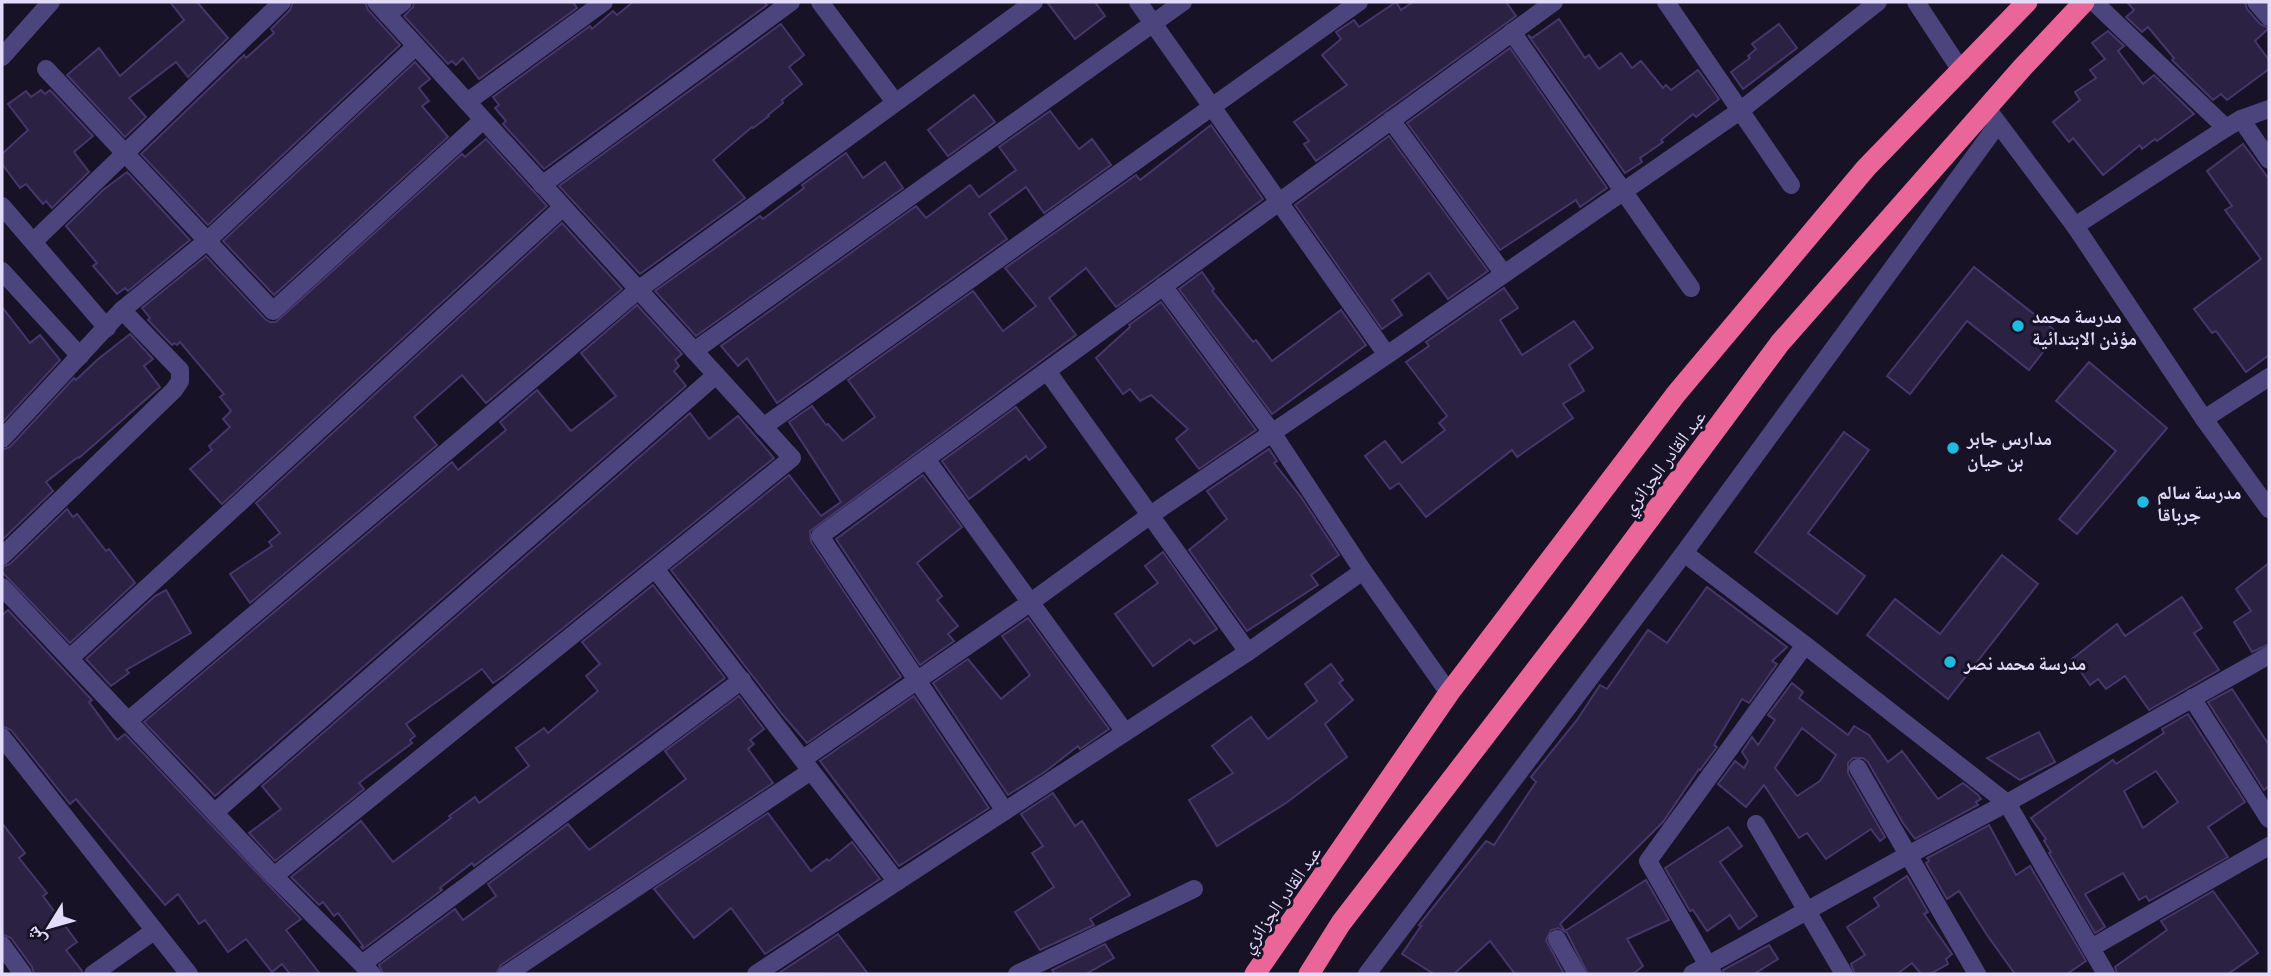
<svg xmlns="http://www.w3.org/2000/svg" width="2271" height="976" viewBox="0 0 2271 976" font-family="Commissioner,'Noto Naskh Arabic',sans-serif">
<rect width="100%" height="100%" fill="#171225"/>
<g fill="#2b2143" stroke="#46366c" stroke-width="2" fill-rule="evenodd">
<polygon points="170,2 197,2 228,38 188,77 176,62 129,98 146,117 125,137 67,75 99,48 120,76 184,20"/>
<polygon points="293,2 365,2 368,10 400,45 208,225 141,154 244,55 246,58 274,33 271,29 290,10"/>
<polygon points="414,2 573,2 577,8 479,79 463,58 456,65 452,61 448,64 404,16 413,7"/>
<polygon points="633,2 764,2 767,5 544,169 503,124 506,121 495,108 499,105 493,97 590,26 592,29 613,11 617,15"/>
<polygon points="1047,2 1095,2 1105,16 1075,39"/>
<polygon points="1396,2 1401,10 1413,2 1506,2 1516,16 1316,161 1304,144 1309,141 1294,122 1347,85 1322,55 1341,39 1336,32 1354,20 1359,27"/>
<polygon points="2127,2 2245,2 2247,9 2260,24 2269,28 2255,41 2269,60 2269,69 2227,100 2221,94 2213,100 2172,60 2174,58 2148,27 2142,32 2126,17 2134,10"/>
<polygon points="1559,19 1585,58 1589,55 1599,69 1621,53 1632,68 1641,61 1663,88 1666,85 1671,90 1698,70 1719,99 1696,117 1693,114 1661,140 1663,142 1640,158 1642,162 1625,173 1528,35 1532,38"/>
<polygon points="781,24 804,55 789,67 802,84 782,100 783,103 768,115 769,116 753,128 752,127 713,160 745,198 640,274 559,186"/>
<polygon points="1779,24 1797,48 1743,89 1731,72 1750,58 1748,56 1756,49 1752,44"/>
<polygon points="2108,31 2124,46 2118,51 2143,84 2154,75 2194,114 2157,141 2155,139 2142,149 2140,145 2103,175 2073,138 2069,142 2053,122 2080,100 2075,92 2096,78 2090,70 2105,59 2092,43"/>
<polygon points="1510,48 1607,188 1580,207 1576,200 1500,250 1407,123"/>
<polygon points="415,62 430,79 419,88 429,101 422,106 448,137 274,295 223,241"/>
<polygon points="41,90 45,94 50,90 93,136 74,152 89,172 52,208 46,201 43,204 26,184 20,188 2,164 2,154 28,130 8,104 26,91 31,97"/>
<polygon points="974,95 995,122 948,156 928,130"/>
<polygon points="1050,111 1079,149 1092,139 1111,165 1044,213 1026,187 989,214 1007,239 777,403 747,358 738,366 721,346 916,206 926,218 970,185 979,197 1016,170 999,147"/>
<polygon points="1211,125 1263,199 1116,307 1086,268 1049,298 1076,335 810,531 811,542 901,677 807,743 782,714 671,570 789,475 821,516 841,502 789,422 812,406 826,425 828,424 843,441 875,417 848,380 973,291 1003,331 1036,306 1005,268 1136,175 1140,180"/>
<polygon points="1389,136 1488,271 1448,299 1429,273 1392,300 1402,315 1382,329 1295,205"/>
<polygon points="486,139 547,206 222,504 190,469 212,450 209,446 230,427 223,419 231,411 220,397 224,394 180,342 177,345 174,343 172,345 148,320 150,318 142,308 206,256 265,319 270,322 276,322 462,154 465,157"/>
<polygon points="2243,144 2269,179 2269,355 2246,372 2216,331 2212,333 2194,309 2261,259 2225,210 2232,206 2207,171"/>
<polygon points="846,153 863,178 885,162 903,188 696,336 655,291 760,216 763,219 804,188 802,185"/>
<polygon points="127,172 190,240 128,291 125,288 117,294 93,266 97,263 66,226 103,190"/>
<polygon points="562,223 622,289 486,403 462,375 414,417 437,445 250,603 230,574 272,546 269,542 280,533 256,503"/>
<polygon points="1974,267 2058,333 2029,370 1967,321 1910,394 1887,376"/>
<polygon points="1202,272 1214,289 1212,291 1253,342 1256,340 1272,361 1341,310 1366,345 1272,414 1179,289"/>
<polygon points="1504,288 1518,308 1500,320 1522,355 1574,321 1593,348 1569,365 1584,391 1563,404 1573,418 1517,457 1512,450 1426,517 1399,483 1390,489 1365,456 1385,441 1402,463 1445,430 1439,423 1447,416 1406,362 1429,346 1426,342"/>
<polygon points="1161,302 1256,430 1199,469 1176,439 1188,429 1151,395 1140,401 1130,389 1123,394 1096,358 1130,327 1129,325"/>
<polygon points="637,305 682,354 675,360 679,366 674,371 686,386 215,796 144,722 452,462 458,470 506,430 500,422 537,390 571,431 616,396 581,353"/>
<polygon points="2,307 30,343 40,335 60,360 2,423"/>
<polygon points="130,334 153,359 144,366 160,387 79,458 78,457 46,482 53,491 2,540 2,450 10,447 74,378 76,380 97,360"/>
<polygon points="2089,362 2167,428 2077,534 2059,519 2116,451 2056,401"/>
<polygon points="1016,407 1046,447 1029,460 1026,456 969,499 942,461"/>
<polygon points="690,413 709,439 738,416 774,458 505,675 493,683 482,669 406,724 415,736 410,740 412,743 359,783 364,789 275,861 249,833 281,809 262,786"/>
<polygon points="1844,432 1869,450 1808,533 1865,576 1837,614 1755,552"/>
<polygon points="1269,449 1277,461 1274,463 1301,497 1339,555 1311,575 1318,585 1247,631 1189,550 1227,519 1207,491"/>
<polygon points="923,475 962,527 917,563 942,596 937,600 958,626 948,634 954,641 920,665 836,539"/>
<polygon points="67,509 73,517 77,514 106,551 109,549 135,583 70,643 2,572 2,567 10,564"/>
<polygon points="1163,552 1217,629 1194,644 1190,639 1153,666 1115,614 1158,583 1145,566"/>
<polygon points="2002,555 2038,584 1948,699 1867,635 1895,599 1940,634"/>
<polygon points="2269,563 2269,644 2252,652 2234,622 2251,611 2236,589"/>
<polygon points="653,585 725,678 474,866 472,863 440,888 442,890 363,949 361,947 363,946 338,913 334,916 323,902 319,905 291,877 361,821 393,862 451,818 449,816 475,797 479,803 529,766 516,748 544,728 548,733 598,691 586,676 600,664 582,642"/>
<polygon points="1707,587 1787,647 1772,661 1777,664 1749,703 1742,699 1714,745 1717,747 1700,770 1699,769 1663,822 1560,924 1565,931 1646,880 1669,920 1627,939 1643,966 1633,974 1588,974 1567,933 1558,928 1551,930 1546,940 1564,974 1515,974 1490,941 1454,974 1434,974 1402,954 1421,926 1419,925 1486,841 1494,845 1536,782 1531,777 1577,720 1600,685 1607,689 1648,630 1667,643"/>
<polygon points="166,590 191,633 126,670 129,673 111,686 86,659 155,596"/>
<polygon points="2182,597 2202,628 2194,633 2219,670 2149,710 2125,676 2106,689 2098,679 2090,685 2072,659 2117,624 2125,636"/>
<polygon points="8,610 92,700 89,702 117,740 125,734 301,919 286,930 320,974 290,974 282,964 272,972 246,939 228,952 205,920 199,924 178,894 165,905 76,799 70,804 11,730 2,726 2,615"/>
<polygon points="1028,618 1109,729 1080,749 1078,746 1046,771 1008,795 933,683 968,659 1001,699 1030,675 1002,636"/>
<polygon points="1331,664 1343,680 1339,683 1353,700 1325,724 1347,757 1286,803 1217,846 1189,800 1233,773 1212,746 1251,717 1268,739 1317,701 1305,684"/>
<path d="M 1792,683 L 1803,692 L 1799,698 L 1848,735 L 1854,726 L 1869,735 L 1888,762 L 1902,751 L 1938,799 L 1963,783 L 1978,795 L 1981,799 L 1976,802 L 1978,805 L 1915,839 L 1903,823 L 1868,762 L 1863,758 L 1853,758 L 1848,763 L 1848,773 L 1885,837 L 1880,841 L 1871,829 L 1826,859 L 1807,833 L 1799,838 L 1764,785 L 1746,807 L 1718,784 L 1735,761 L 1744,768 L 1748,761 L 1742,752 L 1752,737 L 1758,745 L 1775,720 L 1768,715 ZM 1802,728 L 1836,755 L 1820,781 L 1797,796 L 1775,768 Z"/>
<polygon points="2232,689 2269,745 2269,786 2264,790 2208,702"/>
<polygon points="739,696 764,729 750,740 754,744 748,749 773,783 501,965 496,974 383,974 379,965 455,909 463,920 496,896 488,884 568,824 589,850 686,779 665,751"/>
<polygon points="914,696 989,808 899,866 820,761"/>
<path d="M 2188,714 L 2245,802 L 2208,827 L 2228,857 L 2149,901 L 2146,896 L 2139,900 L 2123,873 L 2085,894 L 2105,927 L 2095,933 L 2049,853 L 2051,852 L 2044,841 L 2046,839 L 2031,818 L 2113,760 L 2116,764 L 2164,733 L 2162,729 ZM 2156,771 L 2178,802 L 2143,828 L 2124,791 Z"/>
<polygon points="2039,732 2055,762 2020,780 1987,758"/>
<polygon points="1053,793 1075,826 1082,821 1130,895 1090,919 1094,925 1040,950 1015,912 1054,887 1032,853 1043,846 1021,814"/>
<polygon points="768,813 811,871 827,859 829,861 852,842 880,879 765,954 731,908 694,938 654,889"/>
<polygon points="2,823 25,853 19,858 47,893 43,896 77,942 66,950 82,971 82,974 34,974 32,967 11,938 2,934"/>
<polygon points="1989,825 2016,875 2030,866 2086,961 2067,974 2015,974 1987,935 1959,891 1947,899 1926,863 1929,861 1927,858"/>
<polygon points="1728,827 1742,846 1720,862 1757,916 1739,929 1730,915 1707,931 1693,910 1690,911 1665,868"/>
<polygon points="1907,876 1928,912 1924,914 1952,954 1946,959 1948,964 1930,974 1921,974 1912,963 1897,974 1855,974 1851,964 1865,955 1847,927 1879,906 1874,898"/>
<polygon points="2213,891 2258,953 2228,974 2117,974 2115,967 2167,930 2161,921"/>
<polygon points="838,934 868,974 779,973"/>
<polygon points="1105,944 1114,958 1086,974 1055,974 1052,970"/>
<polygon points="1769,945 1778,959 1754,974 1724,974 1723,970"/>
</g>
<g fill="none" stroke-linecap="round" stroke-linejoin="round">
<g stroke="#4c447d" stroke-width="18">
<polyline points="820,2 895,102"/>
<polyline points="1138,2 1387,355"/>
<polyline points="1666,2 1791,185"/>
<polyline points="1916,2 1962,72"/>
<polyline points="2094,2 2226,128"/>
<polyline points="2256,2 2269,17"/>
<polyline points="387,14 403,2"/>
<polyline points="1512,32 1691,288"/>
<polyline points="2,57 51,2"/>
<polyline points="46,69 273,311 483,120"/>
<polyline points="467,102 604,2"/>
<polyline points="1991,114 2075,226 2204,419 2269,509"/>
<polyline points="2241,119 2269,160"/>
<polyline points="1391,120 1504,274"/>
<polyline points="1998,124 1684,553 1805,645 2007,803 2106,974"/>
<polyline points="542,185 791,2"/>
<polyline points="2,206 107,328"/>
<polyline points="2075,226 2226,128 2241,119 2269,109"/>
<polyline points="33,242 282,2"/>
<polyline points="2,271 80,356"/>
<polyline points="1163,286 1271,431 1363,571 1449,693"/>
<polyline points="694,351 1183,2"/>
<polyline points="1047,371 1248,652"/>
<polyline points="2204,419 2269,377"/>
<polyline points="763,427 1359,2"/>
<polyline points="2,439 122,310 208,240 416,46"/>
<polyline points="926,459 1125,732"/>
<polyline points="2,556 174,390 180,381 180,370 122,310"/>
<polyline points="656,570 897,882"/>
<polyline points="2,587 274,876 372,974"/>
<polyline points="70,658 563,207"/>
<polyline points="2192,698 2269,819"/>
<polyline points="129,720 638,290 1034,2"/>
<polyline points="2,737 189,974"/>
<polyline points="803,759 1031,602 1149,516 1387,355 1741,110 1878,2"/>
<polyline points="1858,768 1977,974"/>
<polyline points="1005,811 820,536 1554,2"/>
<polyline points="215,812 716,375"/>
<polyline points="1756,824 1844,974"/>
<polyline points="274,876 792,458 376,2"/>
<polyline points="1557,939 1577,974"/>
<polyline points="2,945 23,974"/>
<polyline points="2091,948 2269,846"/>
<polyline points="362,964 742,680"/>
<polyline points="93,974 154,931"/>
<polyline points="507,974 811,771"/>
<polyline points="756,974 1248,652 1363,571"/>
<polyline points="1017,974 1194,889"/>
<polyline points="1367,974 1684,553"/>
<polyline points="1692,974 1908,855 2007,803 2269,655"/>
<polyline points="1713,974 1648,861 1805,645"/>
</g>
<g stroke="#ea6698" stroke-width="21">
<polyline points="1255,974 1449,693 1676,394 1866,168 2027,2"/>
<polyline points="1309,974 1341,923 1575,619 1780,343 2022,68 2084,2"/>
</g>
</g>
<g fill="#20bae1" stroke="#171225" stroke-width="2.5">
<circle cx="2018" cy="326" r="7"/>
<circle cx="1953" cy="448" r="7"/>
<circle cx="2143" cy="502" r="7"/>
<circle cx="1950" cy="662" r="7"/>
</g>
<g text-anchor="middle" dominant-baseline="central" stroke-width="6" stroke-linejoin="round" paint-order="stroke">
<g font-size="19" font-weight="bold" fill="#e2dbfa" stroke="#171225" text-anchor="start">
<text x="2032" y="315">مدرسة محمد<tspan x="2032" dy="22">مؤذن الابتدائية</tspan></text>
<text x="1967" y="437">مدارس جابر<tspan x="1967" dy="22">بن حيان</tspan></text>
<text x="2157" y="491">مدرسة سالم<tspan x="2157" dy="22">جرباقا</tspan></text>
<text x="1964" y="662">مدرسة محمد نصر</text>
</g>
<g font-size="19" fill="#e2dbfa" stroke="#171225">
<text transform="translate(1663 462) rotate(-53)">عبد القادر الجزائري</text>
<text transform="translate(1280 899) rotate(-55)">عبد القادر الجزائري</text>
</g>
</g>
<rect width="2271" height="976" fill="none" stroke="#e2dbfa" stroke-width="7"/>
<g transform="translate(49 927) rotate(233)" stroke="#171225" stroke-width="5" paint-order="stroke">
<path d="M0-5L12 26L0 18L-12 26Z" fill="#e2dbfa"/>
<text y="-10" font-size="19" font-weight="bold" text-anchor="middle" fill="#e2dbfa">ش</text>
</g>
</svg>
